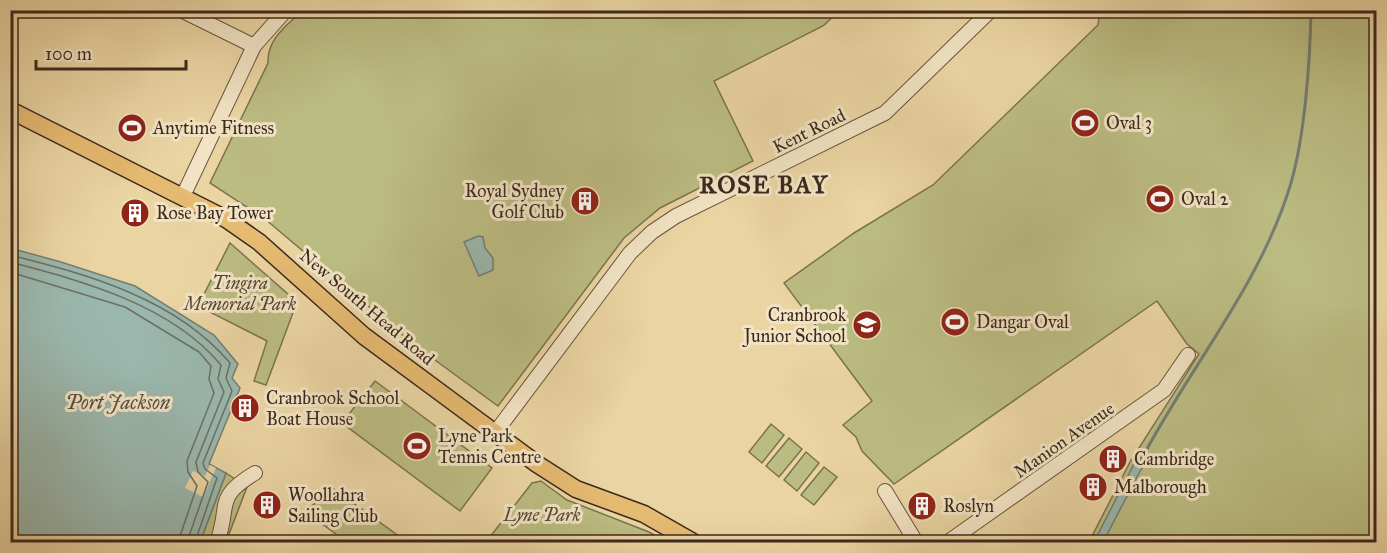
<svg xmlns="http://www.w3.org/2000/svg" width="1387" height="553" font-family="'IM FELL Great Primer',serif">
  <rect width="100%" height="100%" fill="#ead4a2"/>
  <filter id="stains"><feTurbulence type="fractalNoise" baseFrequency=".00333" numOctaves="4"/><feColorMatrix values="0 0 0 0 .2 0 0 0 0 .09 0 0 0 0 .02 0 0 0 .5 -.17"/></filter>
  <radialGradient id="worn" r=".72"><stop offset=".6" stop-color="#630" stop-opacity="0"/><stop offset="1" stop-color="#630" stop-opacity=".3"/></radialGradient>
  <g fill="#bbbc82" stroke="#7c7250" stroke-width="1.5">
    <path d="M302,11H839L823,26L714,81L753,161L660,208L624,238L498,406L413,344L265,219L210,183L268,63C267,39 286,26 302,11Z"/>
    <polygon points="1100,11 1376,11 1376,542 1089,542 1130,462 1199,354 1187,344 1157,301 894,484 862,451 856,437 843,425 872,401 784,283 854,233 933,185 1098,25"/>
    <polygon points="230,243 297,302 266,385 254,381 267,341 198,306"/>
    <polygon points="375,381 492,468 460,511 342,423"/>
    <polygon points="771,424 784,435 762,463 749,452"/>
    <polygon points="789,438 802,449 779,477 766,466"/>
    <polygon points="806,452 819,463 797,491 784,480"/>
    <polygon points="824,467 837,477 814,505 801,495"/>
    <polygon points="226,473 247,487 226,542 200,542"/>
    <polygon points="541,481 567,500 649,532 667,542 486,542 532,483"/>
    <polygon points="331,487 407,542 332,542 337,535 306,512"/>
  </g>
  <g fill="#9ab7ad" stroke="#747e74" stroke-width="1.5">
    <polygon points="478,236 483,237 485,248 493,258 493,270 479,276 464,242"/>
    <polygon points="10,248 61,262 135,286 214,335 238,364 232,378 240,388 209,464 226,473 200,542 11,542"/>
    <polygon points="1138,456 1145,462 1103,542 1094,542"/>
  </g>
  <polygon fill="#ead4a2" points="210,465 216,468 203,497 185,488 193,471 205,476"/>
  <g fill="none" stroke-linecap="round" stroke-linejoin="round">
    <g stroke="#6b7066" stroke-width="1.5">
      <path d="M10,255C90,275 176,299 230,363L226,378L232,391L203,463L205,469L217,478L195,542"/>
      <path d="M10,262C83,281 171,305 221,365L218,379L224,392L196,462L198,472L208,482L187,542"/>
      <polyline points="10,272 125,307 199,352 211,366 209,379 214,393 187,461 188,472 197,486 178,542"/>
    </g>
    <path stroke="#747e74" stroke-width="3" d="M1141,460C1189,368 1261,284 1291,183C1305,134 1310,62 1311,10"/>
    <g stroke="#68543f" stroke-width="16">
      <g id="minor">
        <polyline points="181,10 254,46"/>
        <polyline points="183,196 254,46 286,10"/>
        <polyline points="495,433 630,253 652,232 676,216 885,113 991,10"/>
        <polyline points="885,491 916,542"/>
        <path d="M217,542C231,506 213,498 255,473"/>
        <polyline points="948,542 1164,390 1188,355"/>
      </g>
    </g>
    <g stroke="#3c291e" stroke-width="19">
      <polyline id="major" points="10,110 226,219 259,242 364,336 537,464 576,489 644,514 693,542"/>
    </g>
    <use href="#minor" stroke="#f1e3c3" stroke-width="14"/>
    <use href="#major" stroke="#e5ba71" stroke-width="16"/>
  </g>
  <defs>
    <g id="stadium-disc" transform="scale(1.5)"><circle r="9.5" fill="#8f2418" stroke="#f1e3c3"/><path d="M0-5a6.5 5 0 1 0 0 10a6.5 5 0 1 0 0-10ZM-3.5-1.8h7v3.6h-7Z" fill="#fff"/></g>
    <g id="building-disc" transform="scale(1.5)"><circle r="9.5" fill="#8f2418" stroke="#f1e3c3"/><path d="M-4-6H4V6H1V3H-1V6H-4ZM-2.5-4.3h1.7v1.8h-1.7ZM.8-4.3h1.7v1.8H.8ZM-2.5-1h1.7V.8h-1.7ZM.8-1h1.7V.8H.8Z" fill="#fff"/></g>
    <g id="school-disc" transform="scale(1.5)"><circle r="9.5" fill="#8f2418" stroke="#f1e3c3"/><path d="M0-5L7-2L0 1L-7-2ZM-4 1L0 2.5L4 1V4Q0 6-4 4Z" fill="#fff"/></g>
  </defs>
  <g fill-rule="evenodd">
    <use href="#stadium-disc" x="1085" y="123"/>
    <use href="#stadium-disc" x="132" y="128"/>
    <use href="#stadium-disc" x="1160" y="199"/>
    <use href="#building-disc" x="585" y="201"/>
    <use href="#building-disc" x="135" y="213"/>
    <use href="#stadium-disc" x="955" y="322"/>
    <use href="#school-disc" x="867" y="325"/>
    <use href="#building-disc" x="245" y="408"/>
    <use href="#stadium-disc" x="417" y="446"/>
    <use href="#building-disc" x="1113" y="459"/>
    <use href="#building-disc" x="1093" y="487"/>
    <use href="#building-disc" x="267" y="505"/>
    <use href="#building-disc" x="922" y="506"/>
  </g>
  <g text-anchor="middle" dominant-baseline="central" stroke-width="6" stroke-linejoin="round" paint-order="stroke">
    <g font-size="18" fill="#3c291e" stroke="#f1e3c3" text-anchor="start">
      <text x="1106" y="123">Oval 3</text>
      <text x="153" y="128">Anytime Fitness</text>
      <text x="564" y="191" text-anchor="end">Royal Sydney<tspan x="564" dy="21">Golf Club</tspan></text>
      <text x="1181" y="199">Oval 2</text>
      <text x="156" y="213">Rose Bay Tower</text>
      <text x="846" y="315" text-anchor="end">Cranbrook<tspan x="846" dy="21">Junior School</tspan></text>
      <text x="976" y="322">Dangar Oval</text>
      <text x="266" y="398">Cranbrook School<tspan x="266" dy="21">Boat House</tspan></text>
      <text x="438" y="436">Lyne Park<tspan x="438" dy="21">Tennis Centre</tspan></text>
      <text x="1134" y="459">Cambridge</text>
      <text x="1114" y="487">Malborough</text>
      <text x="288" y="495">Woollahra<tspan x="288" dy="21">Sailing Club</tspan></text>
      <text x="943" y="506">Roslyn</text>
    </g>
    <g font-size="18" fill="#3c291e" stroke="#f1e3c3">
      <text transform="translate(809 131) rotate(-26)">Kent Road</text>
      <text transform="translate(367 307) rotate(40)">New South Head Road</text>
      <text transform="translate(1064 440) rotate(-35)">Manion Avenue</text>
    </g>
    <g font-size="18" font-style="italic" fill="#554632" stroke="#f1e3c3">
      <text x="240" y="283">Tingira<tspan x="240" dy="21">Memorial Park</tspan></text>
      <text x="542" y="515">Lyne Park</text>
    </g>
    <g font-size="20" font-style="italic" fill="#544c42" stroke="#f1e3c3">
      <text x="118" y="402">Port Jackson</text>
    </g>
    <g font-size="24" font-weight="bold" letter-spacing="1.5" fill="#3c291e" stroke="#f1e3c3">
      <text x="764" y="185">ROSE BAY</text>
    </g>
  </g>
  <rect width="1387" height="553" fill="none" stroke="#ead4a2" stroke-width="36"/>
  <rect x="12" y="12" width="1363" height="529" fill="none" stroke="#3c291e" stroke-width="3"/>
  <rect x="18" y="18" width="1351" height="517" fill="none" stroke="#3c291e" stroke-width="1.5"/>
  <path d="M36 60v9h150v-9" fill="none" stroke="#3c291e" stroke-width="3"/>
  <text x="45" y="60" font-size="18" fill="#3c291e" stroke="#f1e3c3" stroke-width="4.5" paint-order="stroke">100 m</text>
  <rect width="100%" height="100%" filter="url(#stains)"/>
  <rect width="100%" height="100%" fill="url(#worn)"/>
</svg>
